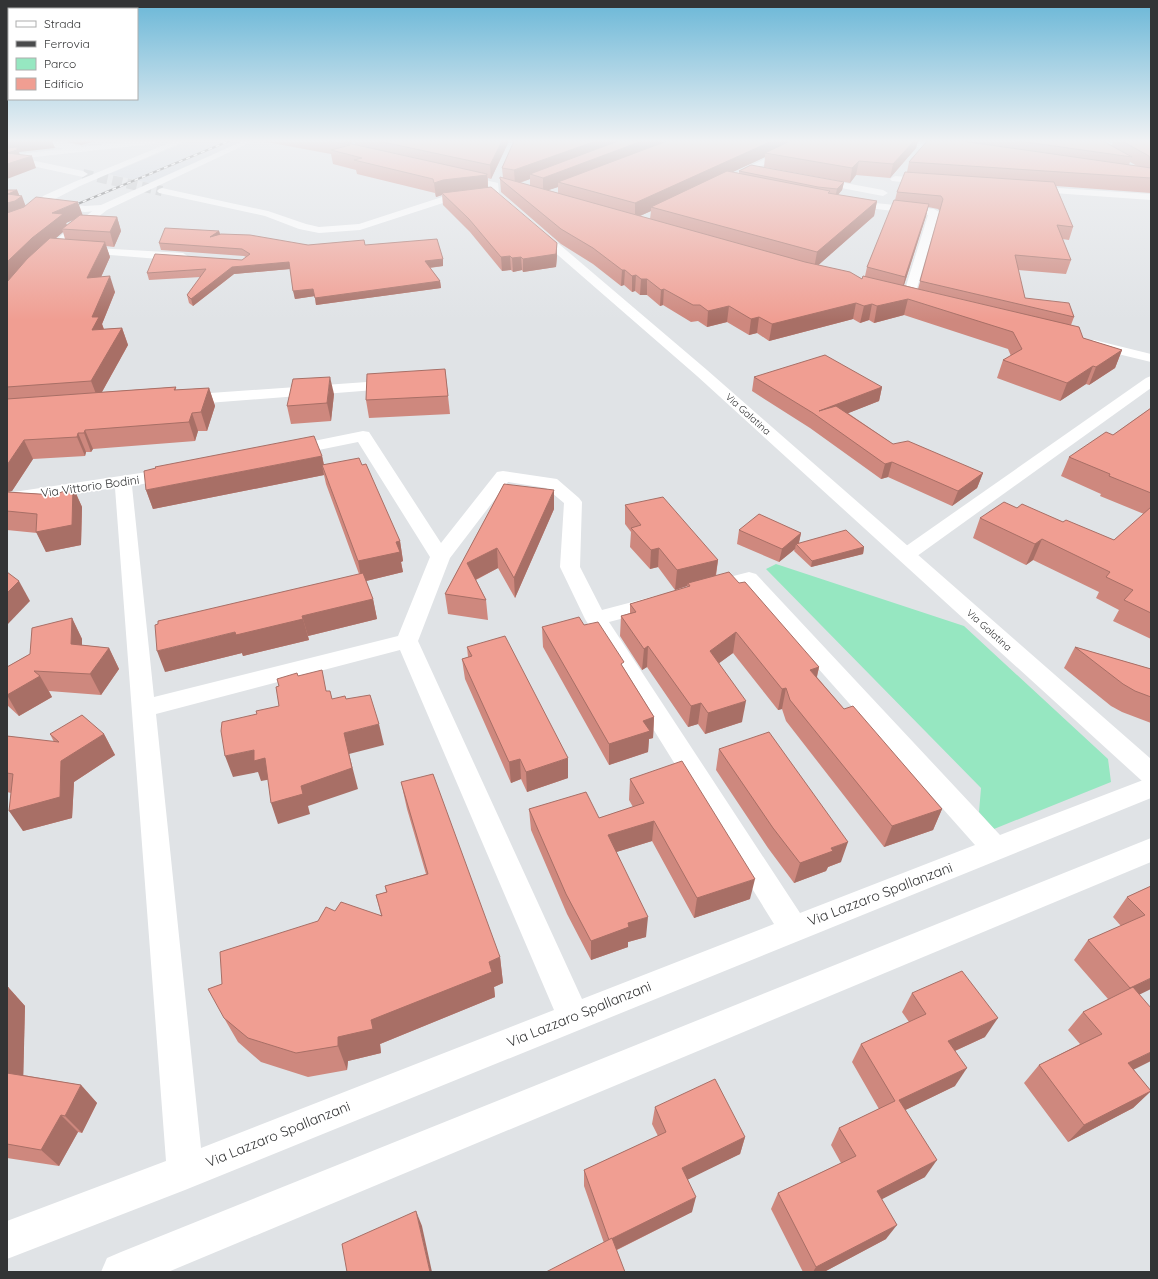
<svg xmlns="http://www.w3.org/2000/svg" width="1158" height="1279" font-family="Quicksand,sans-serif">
  <rect width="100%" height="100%" fill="#e0e3e6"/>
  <polygon fill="#cfd6df" points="189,141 242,141 149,183 109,174"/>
  <polygon fill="#96e7c1" points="776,564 964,626 1108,759 1111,782 994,829 979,812 981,788 766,569"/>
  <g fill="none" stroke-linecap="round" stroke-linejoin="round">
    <polyline stroke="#bdc0c3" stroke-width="10" stroke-dasharray="10 5" stroke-linecap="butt" points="83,174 162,191"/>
    <g fill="#fff" fill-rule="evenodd">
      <path d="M36,141C46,140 78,142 85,149L81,152L40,144Z"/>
      <polygon points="801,141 811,141 732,181 729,182 724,179"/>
      <polygon points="893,141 913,141 953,146 957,149 953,152 897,144"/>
      <polygon points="895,176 932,179 937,182 932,185 892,181 890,179"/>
      <polygon points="813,177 883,190 888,193 883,196 810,182 808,180"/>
      <polygon points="1028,186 1151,194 1151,200 1025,191 1023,189 1025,187"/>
      <polygon points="846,200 934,209 939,212 913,302 908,303 902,299 928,215 842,205 841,203"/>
      <path d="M103,205L108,208L107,210C72,237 38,264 11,299L7,300V288C33,255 67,231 99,206Z"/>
      <polygon points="78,247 183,253 189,257 183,261 74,252 72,250 74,248"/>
      <polygon points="1094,340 1151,354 1151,362 1089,347 1087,344 1089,341"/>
      <polygon points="1151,376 1151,388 913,559 906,561 899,559 896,555 899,551 1146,378"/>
      <polygon points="395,380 400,382 403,385 400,388 182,405 177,403 174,400 177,397 182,395"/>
      <path d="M363,431L369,432L441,543L497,472L503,471L557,479L579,498L582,502L580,567L602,610L659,595L666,597L669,602L666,607L609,622L800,913L975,845L745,586L709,595L702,594L699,589L702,584L749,572L756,574L1000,835L1151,777V798L185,1190L7,1259V1221L166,1161L115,488L7,503V493L174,468L180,469L183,473L180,477L132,486L154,697L398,636L430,557L358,442L289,456L283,455L281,451L283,447L289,446ZM508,482L546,488L564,503L560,567L585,619L774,924L582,999L418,641L450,558ZM400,650L554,1010L201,1148L156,714Z"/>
      <polygon points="1151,838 1151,862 168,1272 101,1272 107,1258 121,1252"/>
    </g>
    <g fill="#fff" fill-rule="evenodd">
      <polygon points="134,141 157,141 153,144 7,160 7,156 9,155"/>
      <polygon points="174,141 185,141 80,186 49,202 85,206 101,205 243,141 253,141 107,210 85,212 42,207 37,204 43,196 74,182"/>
      <polygon points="26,159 83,171 88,174 83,177 23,164 23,160"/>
      <polygon points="459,174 498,183 499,193 707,370 1151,759 1151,784 1142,781 697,376 490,196 490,187 456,179 456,175"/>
      <polygon points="162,188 268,211 306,224 319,227 359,224 445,196 471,193 476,196 471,199 446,202 360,230 319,233 299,229 265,216 159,193 157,191 159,189"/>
    </g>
    <g stroke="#4a4b4c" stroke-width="2">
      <polyline id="rail" points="68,208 229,141"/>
    </g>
    <use href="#rail" stroke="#fff" stroke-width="1.5" stroke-dasharray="4" stroke-linecap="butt"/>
  </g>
  <g fill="#ce887e" fill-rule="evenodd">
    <polygon points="63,141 95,141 81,145"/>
    <path d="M261,141H509L491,179L488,178V187L557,243V256L556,267L523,272L522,270L513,272L511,270L502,271L470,232L443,205L442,195L436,197L435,193L357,174L356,170L333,164L331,154ZM355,142V144L349,143H350Z"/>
    <path d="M514,141H918L916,148L890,178L856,175L850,183L764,167L765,157L732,172L739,173V171L844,182L842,190L838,195L877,201L874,216L818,265L862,279L865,276L867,267L895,200L897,192L907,172L909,162L927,141H926H1151V193L1056,186L1073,227L1069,240L1062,239L1071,260L1066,274L1018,270L1025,298L1074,317L1071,325L1083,338L1122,350L1115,368L1089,385L1086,384L1060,401L997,378L1003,360L1011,356L1008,349L904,315L874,323L869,320L860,323L853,319L769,341L757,333L749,335L727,322L707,327L698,321L691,322L663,305L660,306L647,295H640L635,291L632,292L624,285L621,286L593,264L561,244L501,192L500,179L503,178L502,168ZM1105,142H1113L1112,145ZM1130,162L1137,166L1129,165ZM530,179V186L520,183ZM558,187V193L548,190ZM928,207L938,209L940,211L918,289L904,285L926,216ZM651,211L650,219L640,216Z"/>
    <path d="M7,190H17L19,195L26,206L82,215L117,217L121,231L114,247L106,246L110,257L101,277L115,292L102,324L104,329L122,328L128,345L102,392L176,387V390L209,388L215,406L207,431H198L195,441L93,449L91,452H86L85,456L33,459L12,491L8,492L55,495L73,487L82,507L81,545L46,552L37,533L7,530ZM74,219L67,225L66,223ZM63,232L65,239H55Z"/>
    <polygon points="219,231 220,234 308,245 365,245 443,259 443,266 430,268 440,281 441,288 316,305 315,296 295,299 290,269 234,274 193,306 189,303 187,295 201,277 149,280 147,273 242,260 246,257 244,256 161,250 159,243"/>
    <polygon points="445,369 450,414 369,418 366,400"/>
    <polygon points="754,377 882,387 879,401 848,413 893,444 983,473 977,488 952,506 888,477 881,479 810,428 752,391"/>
    <polygon points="334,394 331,421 291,424 287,406"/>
    <polygon points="1151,408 1151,639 1113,621 1119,610 1096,598 1099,592 1033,560 1026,565 973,538 980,518 1017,508 1063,522 1114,540 1144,514 1100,496 1101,494 1061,476 1069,457 1113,435"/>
    <polygon points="322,456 324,465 362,465 400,541 403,561 401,562 403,572 366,581 373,599 377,619 308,636 309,640 243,656 242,653 165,672 359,574 326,484 324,475 153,509 146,490"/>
    <polygon points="504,484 554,509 515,598 498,568 476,580 486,600 488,620 448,614 445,594"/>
    <polygon points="625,505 718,560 716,576 739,583 819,667 817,677 844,709 942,809 933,830 884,847 786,721 782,709 778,710 733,653 719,663 742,722 705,734 698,724 688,727 647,667 642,670 620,636 621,616 630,613 630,604 687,587 687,586 675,590 658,567 650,569 630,547 631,532 625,524"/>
    <polygon points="739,530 801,533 799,543 864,547 863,554 811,567 794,551 795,549 779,562 737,544"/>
    <polygon points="72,618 82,639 82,645 109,648 119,669 101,695 49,691 52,697 19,716 7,705 7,667 30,654"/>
    <polygon points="584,625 623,667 654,717 653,738 649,739 648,752 609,765 543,647 542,627"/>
    <polygon points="467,647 568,778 527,792 521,779 511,783 465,679 462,659 468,657"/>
    <polygon points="1075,647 1151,669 1151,723 1122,712 1111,706 1064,668"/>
    <polygon points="50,734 104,734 115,755 74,782 72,818 23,831 11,793 7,792 7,736 54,742"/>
    <polygon points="719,749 841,862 828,867 826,871 794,883 768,848 716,770"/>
    <polygon points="630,779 750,899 694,918 652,841 616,852 646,937 628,942 628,947 591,960 567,914 531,830 529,809 599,818 633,807 629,800"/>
    <polygon points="401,782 500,957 503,983 494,987 495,997 380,1044 381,1053 348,1061 347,1070 308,1077 261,1062 238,1042 224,1018 222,984 318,921 335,911 381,915 376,895 386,892 385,886 426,874 407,809"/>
    <polygon points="1151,886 1139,995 1134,1070 1151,1091 1133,1108 1068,1142 1024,1083 1039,1065 1080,1044 1068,1030 1083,1012 1108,999 1074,960 1088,940 1121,926 1113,917 1127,897"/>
    <polygon points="7,987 8,987 25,1006 23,1075 81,1085 97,1103 82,1133 78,1132 59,1166 7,1158"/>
    <polygon points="912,993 985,1037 955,1051 955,1086 905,1110 925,1177 881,1199 886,1239 824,1272 803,1272 771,1209 778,1193 841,1163 831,1145 839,1128 879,1109 852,1062 861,1044 909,1022 902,1012"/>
    <polygon points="655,1107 745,1137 740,1154 687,1179 692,1212 617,1250 604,1243 584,1186 584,1170 658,1136 652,1124"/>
  </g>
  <g fill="#a86f66">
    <polygon points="7,141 52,141 55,148 19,152 21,159 32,156 36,168 7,179"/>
    <polygon points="80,141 95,141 81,145"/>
    <polygon points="339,141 355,141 355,142 345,144"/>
    <polygon points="502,141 509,141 491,179 490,165"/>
    <polygon points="596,141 627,141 530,174 530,179 515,184 514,170"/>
    <polygon points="642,141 662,141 661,147 558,182 558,187 543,192 543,178"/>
    <polygon points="772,141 798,141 765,153 765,157 656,208 651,207 651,211 635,218 635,203"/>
    <polygon points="914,141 918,141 916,148 890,178 893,164"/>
    <polygon points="859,161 856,175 850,183 852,168"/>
    <polygon points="487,174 488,188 442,193 442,195 436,197 434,183 443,180"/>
    <polygon points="844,182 842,190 835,198 837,189"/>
    <polygon points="17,190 20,197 22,196 27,210 7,220 8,194"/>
    <polygon points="877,201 874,216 814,269 817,252"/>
    <polygon points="78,202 83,216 66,223 68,228 62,229 63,232 38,253 7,286 7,262 52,213"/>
    <polygon points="929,204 926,216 902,291 905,277"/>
    <polygon points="117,217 121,231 114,247 110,232"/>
    <polygon points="219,231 221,238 210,237"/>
    <polygon points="105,242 110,257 93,295 87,278"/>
    <polygon points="557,243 557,256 556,267 523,272 523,259"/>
    <polygon points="510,256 511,270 502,271 501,257"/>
    <polygon points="521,257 522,270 513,272 512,258"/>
    <polygon points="443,259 443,266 426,268 425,261"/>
    <polygon points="289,262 290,269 234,274 193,306 191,299 232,267"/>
    <polygon points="622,270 625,270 624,285 621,286"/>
    <polygon points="636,275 635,291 632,292 632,276"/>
    <polygon points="110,276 115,292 102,324 105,333 92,330 92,317"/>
    <polygon points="641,279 647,279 647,295 640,295"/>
    <polygon points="440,281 441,288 316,305 315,298"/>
    <polygon points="313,289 315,296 295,299 293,291"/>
    <polygon points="664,289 663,305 660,306 661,290"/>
    <polygon points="908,299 904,315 874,323 877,306"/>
    <polygon points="856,303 853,319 769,341 772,324"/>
    <polygon points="872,304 869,320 860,323 864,306"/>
    <polygon points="729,306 727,322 707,327 708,311"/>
    <polygon points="759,317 757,333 749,335 751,319"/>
    <polygon points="122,328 128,345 98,399 91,381"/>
    <polygon points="1122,350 1115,368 1089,385 1096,367"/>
    <polygon points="1093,366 1086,384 1060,401 1067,383"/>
    <polygon points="330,377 334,394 331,421 327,403"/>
    <polygon points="882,387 879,401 826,422 819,411"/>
    <polygon points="209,388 215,406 207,431 201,412"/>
    <polygon points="192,413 198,431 195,441 189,422"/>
    <polygon points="85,430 93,449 91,452 84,433"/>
    <polygon points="78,433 86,452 85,456 77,437"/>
    <polygon points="24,440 33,459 12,491 7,492 7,465"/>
    <polygon points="322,456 326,475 322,465 324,475 153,509 146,490"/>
    <polygon points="892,462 888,477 881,479 885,464"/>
    <polygon points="983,473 977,488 952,506 958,491"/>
    <polygon points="73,487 82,507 81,545 46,552 36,532"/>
    <polygon points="554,490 554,509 515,598 514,578"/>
    <polygon points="801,533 798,546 796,544 795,549 779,562 782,549"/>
    <polygon points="1042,539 1033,560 1026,565 1035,544"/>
    <polygon points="400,541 403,561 401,562 403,572 362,582 358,561 396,542"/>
    <polygon points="864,547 863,554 811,567 812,561"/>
    <polygon points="497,548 498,568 469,583 467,563"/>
    <polygon points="659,548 658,567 650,569 651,550"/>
    <polygon points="718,560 715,579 688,583 687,586 675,590 677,570"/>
    <polygon points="19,581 30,601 7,625 7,593"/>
    <polygon points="373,599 377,619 308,636 302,616"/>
    <polygon points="72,618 82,639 82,665 71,644"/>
    <polygon points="303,619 309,640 243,656 242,653 165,672 157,651 235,632"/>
    <polygon points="736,632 733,653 707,672 710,651"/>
    <polygon points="648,646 647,667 642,670 644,649"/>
    <polygon points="109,648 119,669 101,695 90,674"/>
    <polygon points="819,667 814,688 810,670"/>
    <polygon points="40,676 52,697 19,716 7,695"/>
    <polygon points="786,688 782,709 778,710 782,689"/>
    <polygon points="746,701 742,722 705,734 708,713"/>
    <polygon points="701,703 698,724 688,727 691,706"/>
    <polygon points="654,717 653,738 649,739 648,752 609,765 609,744 643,721"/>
    <polygon points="379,724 384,745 349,754 358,789 308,806 310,814 278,824 271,803 301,786 344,733"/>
    <polygon points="104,734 115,755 74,782 72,818 23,831 9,811 61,761"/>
    <polygon points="254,750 265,758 272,779 261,781 258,772 233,777 225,756"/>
    <polygon points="568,758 568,778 527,792 526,772"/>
    <polygon points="520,759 521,779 511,783 509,762"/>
    <polygon points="942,809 933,830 884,847 892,826"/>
    <polygon points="654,821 652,841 607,855 608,835"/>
    <polygon points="848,842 841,862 828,867 826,871 794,883 800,863 831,848"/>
    <polygon points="755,879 750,899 694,918 697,898"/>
    <polygon points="648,917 646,937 628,942 628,947 591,960 591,941 628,923"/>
    <polygon points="500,957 503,983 494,987 495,997 380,1044 381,1053 348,1061 347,1070 338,1046 338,1037 371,1020 489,962"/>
    <polygon points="1151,978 1151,989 1114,1007 1130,988"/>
    <polygon points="8,987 25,1006 23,1090 7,1074 7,1023"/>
    <polygon points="998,1018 985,1037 937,1059 948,1041"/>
    <polygon points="1151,1052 1151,1061 1111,1081 1128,1063"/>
    <polygon points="967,1068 955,1086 889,1118 899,1100"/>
    <polygon points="81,1085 97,1103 82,1133 65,1116"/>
    <polygon points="1151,1091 1133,1108 1068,1142 1084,1125"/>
    <polygon points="61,1115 78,1132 59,1166 41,1150"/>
    <polygon points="745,1137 740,1154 679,1184 682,1168"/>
    <polygon points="937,1160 925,1177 867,1207 877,1191"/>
    <polygon points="696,1197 692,1212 608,1254 609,1240"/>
    <polygon points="416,1211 422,1226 432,1272 430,1272"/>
    <polygon points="897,1225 886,1239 824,1272 813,1272 816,1267"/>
  </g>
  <g fill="#f09e92" stroke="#a86f66">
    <polygon points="329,141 339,141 487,174 487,175 443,180 434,183 433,179 354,160 362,158 331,150 350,145"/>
    <polygon points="378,141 502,141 490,165"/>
    <polygon points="514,141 596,141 514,170 502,168"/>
    <polygon points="618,141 642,141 543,178 530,174"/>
    <polygon points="667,141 772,141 635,203 558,182"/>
    <polygon points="790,141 914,141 893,164 859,161 852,168 765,153"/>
    <polygon points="927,141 962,141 1151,168 1151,178 909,162"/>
    <polygon points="1019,141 1103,141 1132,157"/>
    <polygon points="1122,141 1151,141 1151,160 1150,160 1149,156"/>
    <polygon points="17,147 17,150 7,153 32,156 7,164 7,148"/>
    <polygon points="751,165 844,182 837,189 818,187 739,171"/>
    <polygon points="727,171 830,191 828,193 877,201 817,252 651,207"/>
    <polygon points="905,172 1054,182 1073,227 1057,225 1071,260 1015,255 1025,298 1069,303 1074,317 920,281 943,199 941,196 897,192"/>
    <polygon points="500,177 805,262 850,272 862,279 863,276 1079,327 1083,338 1122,350 1096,367 1093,366 1067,383 1003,360 1022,349 1013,332 908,299 877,306 872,304 864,306 856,303 772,324 759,317 751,319 729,306 708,311 700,305 693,305 664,289 661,290 647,279 641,279 636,275 632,276 625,270 622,270 593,248 561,229 500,179"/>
    <polygon points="491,187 557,243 556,254 523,259 521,257 512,258 510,256 501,257 469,219 442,193"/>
    <polygon points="7,190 17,190 8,194 22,196 15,201 7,203"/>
    <polygon points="36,197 78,202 52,213 63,214 32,238 7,262 7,213 24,207"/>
    <polygon points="894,200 929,204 905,277 867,267"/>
    <polygon points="80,215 117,217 110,232 62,229"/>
    <polygon points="165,228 219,231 210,237 221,234 250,235 308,245 364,240 365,245 437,239 443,259 425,261 440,281 315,298 313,289 293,291 289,262 232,267 191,299 187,295 206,269 147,273 155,254 242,260 250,254 242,249 159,243"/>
    <polygon points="50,238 105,242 87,278 110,276 92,317 99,317 92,330 122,328 91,381 7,387 7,282 27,259"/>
    <polygon points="825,355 882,387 819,411 836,406 893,444 908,441 983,473 958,491 892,462 885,464 813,413 754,377"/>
    <polygon points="445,369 448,396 366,400 367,374"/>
    <polygon points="330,377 327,403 287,406 293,379"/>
    <polygon points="176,387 174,390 209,388 201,412 192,413 189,422 85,430 84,433 78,433 77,437 24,440 7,465 7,399"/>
    <polygon points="1151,408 1151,493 1109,476 1110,474 1069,457 1106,432 1113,435"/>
    <polygon points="314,436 322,456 146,490 144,471 156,468 155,467"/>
    <polygon points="359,458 362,465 366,464 400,541 396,542 400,552 358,561 322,465"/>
    <polygon points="504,484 554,490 514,578 497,548 467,563 486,600 445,594"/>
    <polygon points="73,487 72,525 36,532 37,514 7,511 7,492 55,495"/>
    <polygon points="663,497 718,560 677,570 659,548 651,550 631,528 641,525 625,505"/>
    <polygon points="1004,502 1017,508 1022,504 1063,522 1066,520 1114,540 1151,507 1151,613 1124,600 1133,590 1106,577 1110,572 1042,539 1035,544 980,518"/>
    <polygon points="759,514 801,533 782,549 739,530"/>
    <polygon points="846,530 864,547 812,561 796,544"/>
    <polygon points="7,572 19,581 7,593"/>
    <polygon points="729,572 739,583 745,582 819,667 810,670 844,709 853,706 942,809 892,826 790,700 786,688 782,689 736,632 710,651 746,701 708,713 701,703 691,706 648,646 644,649 621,616 636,612 630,604 690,586 688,583"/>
    <polygon points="363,573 373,599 302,616 303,619 236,635 235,632 157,651 155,625 158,624 158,621"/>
    <polygon points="579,617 584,625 598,622 624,662 621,664 654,717 643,721 650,731 609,744 542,627"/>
    <polygon points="72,618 71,644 109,648 90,674 34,671 40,676 7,695 7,667 30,654 32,628"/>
    <polygon points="505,636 568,758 526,772 520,759 509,762 462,659 472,656 467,647"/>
    <polygon points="1075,647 1151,669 1151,697 1135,691 1123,684"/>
    <polygon points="322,670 326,691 330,691 332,699 345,696 346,699 370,695 379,724 344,733 352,768 301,786 303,794 271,803 265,758 254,761 254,750 225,756 221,731 222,722 257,714 256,711 279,706 276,687 279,686 277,679 297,673 298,676"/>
    <polygon points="82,715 104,734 61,761 60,797 9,811 13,774 7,773 7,736 59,742 50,734"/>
    <polygon points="769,732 848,842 831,848 833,851 800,863 773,828 719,749"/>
    <polygon points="682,761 755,879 697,898 654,821 608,835 648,917 628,923 629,927 591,941 566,894 529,809 586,792 599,818 644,803 630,779"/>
    <polygon points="433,774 500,957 489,962 492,972 371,1020 373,1029 338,1037 338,1046 296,1053 248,1038 224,1018 208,989 222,984 220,952 318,921 326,907 335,911 341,902 382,916 376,895 387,892 385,886 428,874 401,782"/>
    <polygon points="1151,886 1151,978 1130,988 1088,940 1145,915 1127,897"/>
    <polygon points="962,971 998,1018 948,1041 967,1068 899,1100 937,1160 877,1191 897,1225 816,1267 778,1193 856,1156 839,1128 895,1101 861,1044 926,1014 912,993"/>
    <polygon points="7,987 8,987 7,1023"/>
    <polygon points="1133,987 1151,1008 1151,1052 1128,1063 1151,1091 1084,1125 1039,1065 1102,1034 1083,1012"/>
    <polygon points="7,1073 81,1085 65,1116 61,1115 41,1150 7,1144"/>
    <polygon points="715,1079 745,1137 682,1168 696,1197 609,1240 584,1170 666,1132 655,1107"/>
    <polygon points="416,1211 430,1272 347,1272 342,1244"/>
    <polygon points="612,1238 625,1272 546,1272"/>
  </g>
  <linearGradient id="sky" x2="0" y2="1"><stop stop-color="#6ab7d7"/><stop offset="0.44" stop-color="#f1f2f4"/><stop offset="1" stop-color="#f1f2f4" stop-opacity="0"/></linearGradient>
  <rect width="1158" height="320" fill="url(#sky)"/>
  <g text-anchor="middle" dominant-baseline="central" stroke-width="3.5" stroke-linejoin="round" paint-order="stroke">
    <g font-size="10" fill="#333435" stroke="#fff">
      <text transform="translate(748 414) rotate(42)">Via Galatina</text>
      <text transform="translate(989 630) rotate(42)">Via Galatina</text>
    </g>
    <g font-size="12" fill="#333435" stroke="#fff">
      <text transform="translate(90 486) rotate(-8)">Via Vittorio Bodini</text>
    </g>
    <g font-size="14" fill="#333435" stroke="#fff">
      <text transform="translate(880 894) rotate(-21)">Via Lazzaro Spallanzani</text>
      <text transform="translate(579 1014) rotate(-22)">Via Lazzaro Spallanzani</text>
      <text transform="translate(278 1134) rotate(-22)">Via Lazzaro Spallanzani</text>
    </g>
  </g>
  <rect width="1158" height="1279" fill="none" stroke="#333435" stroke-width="16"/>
  <rect x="8" y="8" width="130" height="92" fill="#ffffff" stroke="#adaeae"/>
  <rect x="16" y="21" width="20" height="6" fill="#ffffff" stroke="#adaeae"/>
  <text x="44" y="28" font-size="12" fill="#333435">Strada</text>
  <rect x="16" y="41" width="20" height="6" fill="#4a4b4c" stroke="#adaeae"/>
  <text x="44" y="48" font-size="12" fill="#333435">Ferrovia</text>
  <rect x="16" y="58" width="20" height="12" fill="#96e7c1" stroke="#adaeae"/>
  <text x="44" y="68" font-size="12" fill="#333435">Parco</text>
  <rect x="16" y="78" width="20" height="12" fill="#f09e92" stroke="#adaeae"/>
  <text x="44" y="88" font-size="12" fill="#333435">Edificio</text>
</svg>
